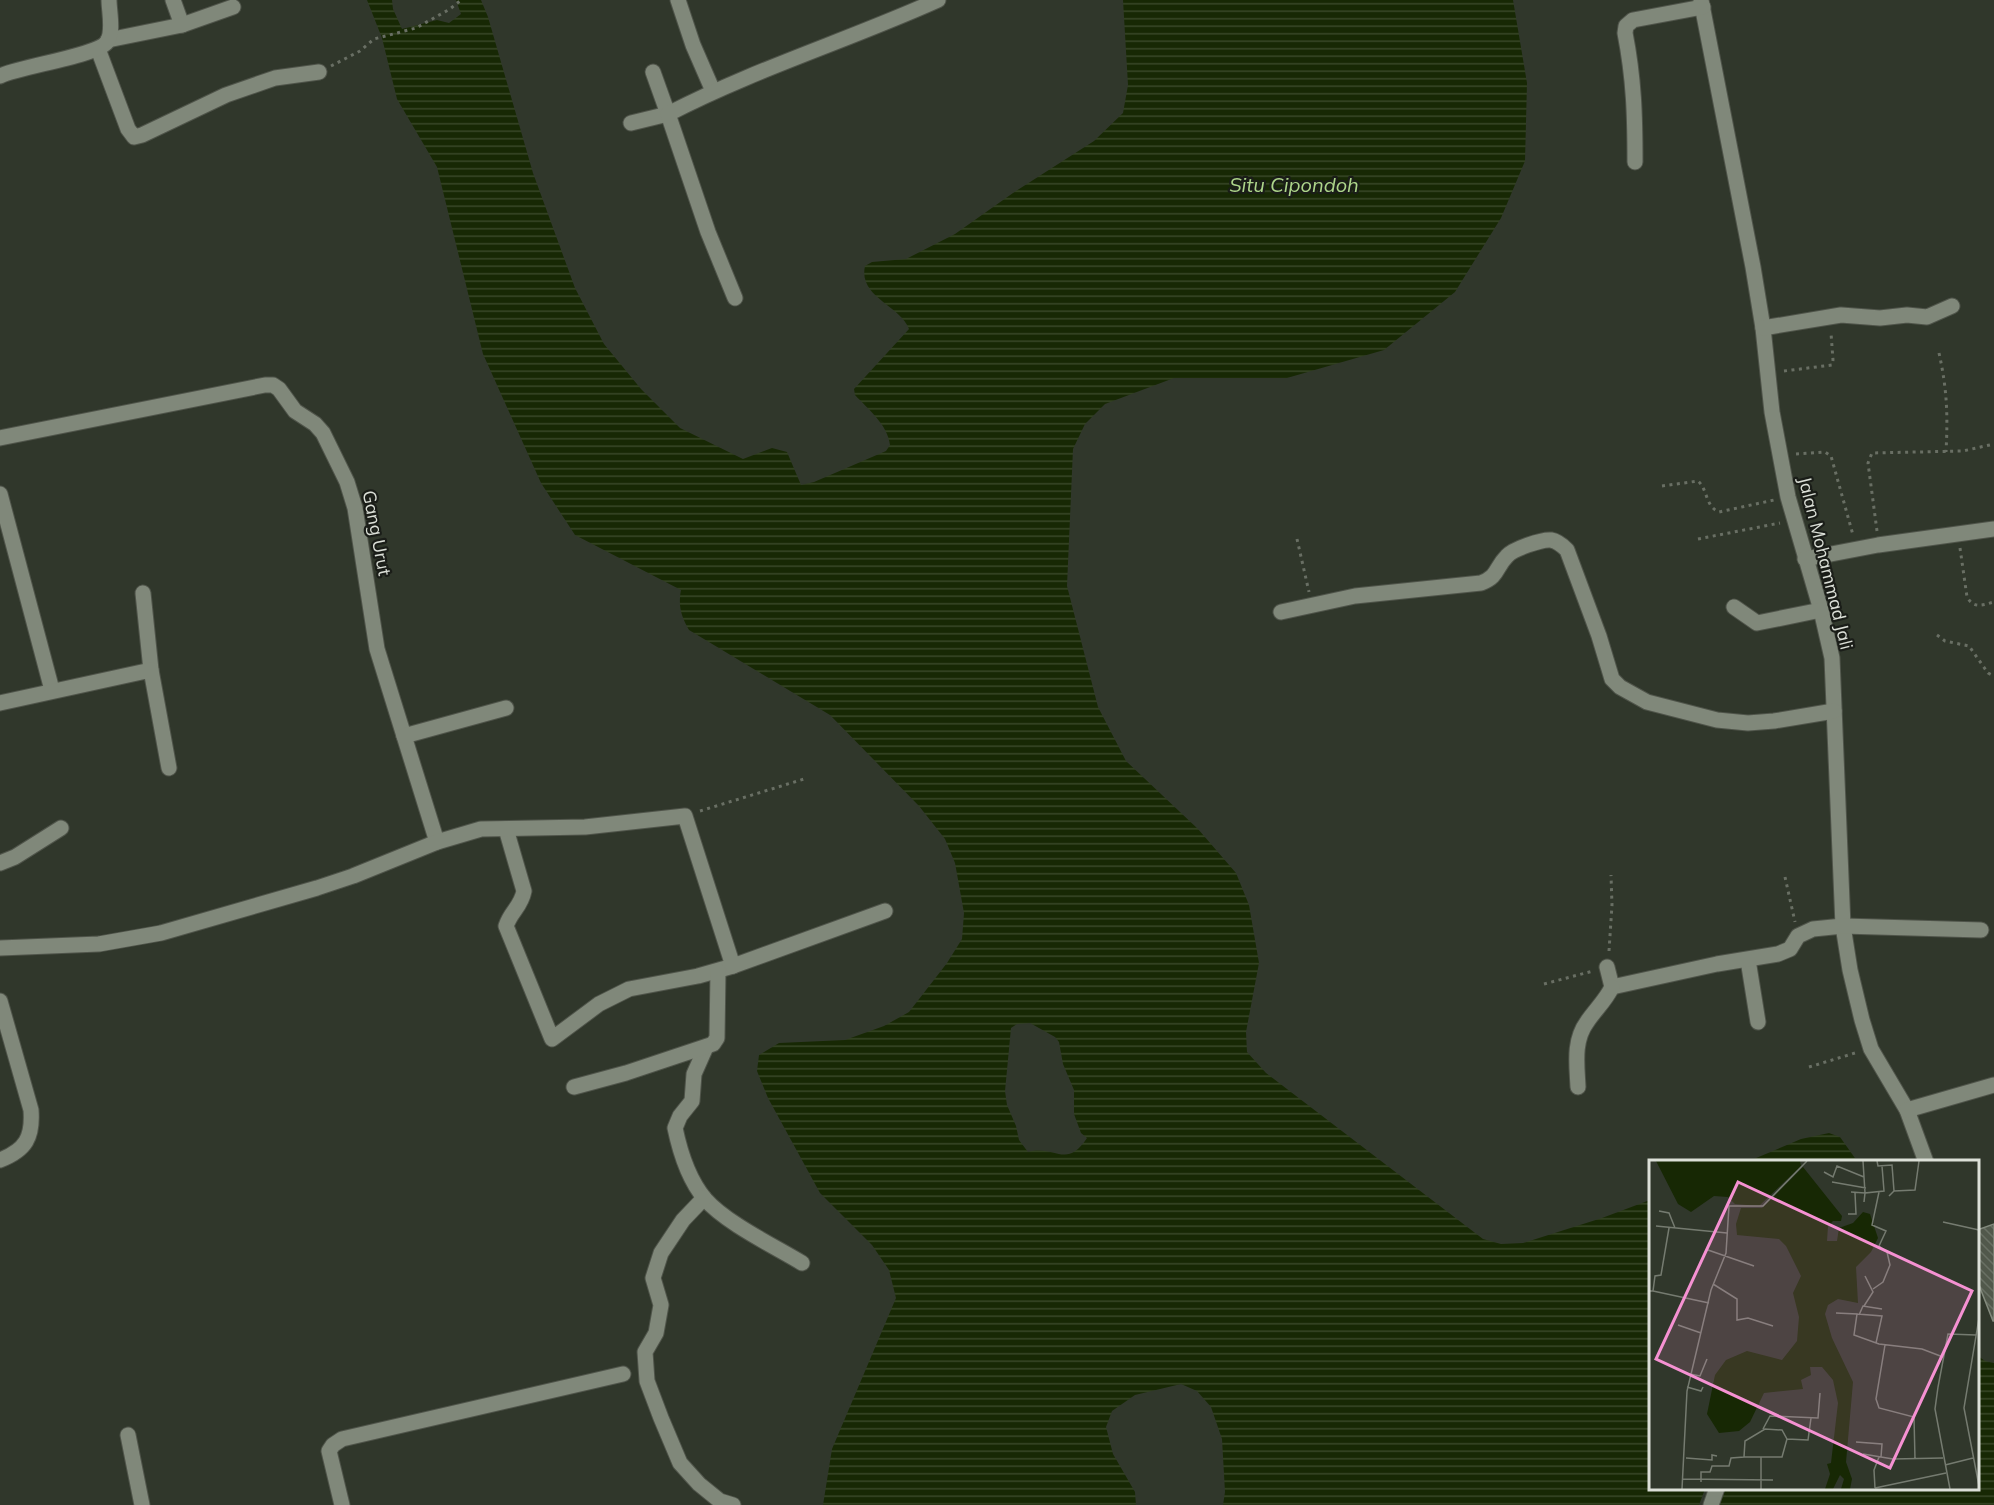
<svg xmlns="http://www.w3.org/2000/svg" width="1994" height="1505" font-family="Mulish,sans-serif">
  <defs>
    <pattern id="water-rules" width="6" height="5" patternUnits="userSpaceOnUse" patternTransform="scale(1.5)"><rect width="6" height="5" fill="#172804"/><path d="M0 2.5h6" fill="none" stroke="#384728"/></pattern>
    <pattern id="building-back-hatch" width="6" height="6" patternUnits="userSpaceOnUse" patternTransform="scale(1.5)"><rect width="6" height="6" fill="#51584b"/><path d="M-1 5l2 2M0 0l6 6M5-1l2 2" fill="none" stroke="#697064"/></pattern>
  </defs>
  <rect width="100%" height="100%" fill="#30372b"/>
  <g fill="url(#water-rules)" fill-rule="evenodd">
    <path d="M367,0H392L393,9L402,29L437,20L449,23L461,14L456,0H481L488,17L533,173L575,288L604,344L641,389L680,428L743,459L772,448L787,452L801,485L814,482L886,451L890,445C888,425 868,409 855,395L854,389L909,329C900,305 858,297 865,266L872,262L906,259L955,234L1013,193L1094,141L1123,113L1128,85L1123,0H1513L1527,83L1525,161L1501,218L1455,292L1384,350L1287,378H1174L1105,404L1085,424L1073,449L1067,586L1098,707L1126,761L1198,829L1236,873L1249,905L1259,963L1246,1032L1247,1052L1266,1073L1483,1239L1501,1244L1523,1243L1602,1218L1650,1200V1488L1705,1489L1699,1505H1223L1225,1492L1222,1439L1211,1407L1197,1391L1181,1384L1135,1395L1112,1411L1106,1427L1113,1454L1135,1492L1136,1505H823L832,1449L896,1298L889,1270L872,1245L820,1193L768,1098L757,1071L759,1055L779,1043L845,1040L884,1026L909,1012L947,963L962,939L964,913L955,863L945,839L919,806L830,715L689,630C681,616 678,606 681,590L575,535L541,483L483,354L437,167L397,99L382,38ZM1030,1023L1055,1037L1059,1042L1063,1064L1074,1090V1114L1081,1133L1087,1138C1066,1170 1055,1144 1028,1152L1019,1140L1016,1126L1007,1105L1005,1091L1011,1028L1017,1024Z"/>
    <polygon points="1829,1133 1840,1137 1857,1161 1749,1161 1801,1139"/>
    <polygon points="1978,1356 1985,1361 1994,1363 1994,1505 1719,1505 1724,1489 1978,1488"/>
  </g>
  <polygon fill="url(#building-back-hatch)" stroke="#838a7d" stroke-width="1.5" points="1994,1224 1994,1321 1993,1321 1977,1280 1977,1230"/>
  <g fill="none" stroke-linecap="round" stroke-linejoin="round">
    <g stroke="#4f544a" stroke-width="17">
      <g id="minor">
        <polyline points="173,0 182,25"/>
        <polyline points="678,0 693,45 713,91"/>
        <polyline points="1701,0 1753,267 1763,328 1772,412 1788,497 1821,610 1832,658 1843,926 1850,970 1862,1020 1871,1049 1907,1110 1926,1162"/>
        <polyline points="108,40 182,25 233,7"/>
        <polyline points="98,49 128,129 134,137 142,135 226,95 275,78 319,72"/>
        <path d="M0,76C21,66 97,56 107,42C114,32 109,11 109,0"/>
        <polyline points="631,123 668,114 653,72"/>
        <path d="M1635,162C1635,116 1634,79 1625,33L1626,26L1633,20L1703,7"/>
        <path d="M735,298L708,232L668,114C755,69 849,40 938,0"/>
        <polyline points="1763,328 1841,315 1880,318 1907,315 1927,317 1952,306"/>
        <polyline points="0,438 265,385 273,385 279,389 295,411 315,424 323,433 347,482 355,508 377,649 437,842"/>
        <polyline points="0,494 52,690"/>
        <polyline points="1805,559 1878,545 1994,529"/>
        <polyline points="143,593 151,670"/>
        <polyline points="1734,607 1757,623 1821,610"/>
        <path d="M1281,612L1355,596L1481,583C1499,576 1495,568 1507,556C1513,549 1542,539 1551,540C1557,541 1563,546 1567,550L1599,636L1612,679L1620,687L1647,702L1717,720L1748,723L1774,721L1834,711"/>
        <polyline points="0,703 151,670 169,768"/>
        <polyline points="404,736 506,708"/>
        <path d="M506,829L524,891C521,907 511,911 506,926L552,1039L599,1004L629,989L698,976L733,966"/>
        <polyline points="0,863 15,857 61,828"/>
        <polyline points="0,948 99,944 161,933 317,888 353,876 437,842 481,829 585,827 685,816 733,966 885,911"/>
        <polyline points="1748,960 1758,1022"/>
        <polyline points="1607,967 1612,987 1717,964 1778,954 1790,949 1798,936 1813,929 1843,926 1981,930"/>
        <path d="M0,1001L31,1110C33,1137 26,1150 0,1160"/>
        <path d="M706,1047L694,1074L692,1101L680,1116L675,1128C680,1152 689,1180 705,1199C726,1223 774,1246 802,1263"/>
        <polyline points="574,1087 626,1073 713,1044 717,1038 718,971"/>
        <path d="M1578,1087C1577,1065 1573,1041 1587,1022C1595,1010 1606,1000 1612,987"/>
        <polyline points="1907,1110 1994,1085"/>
        <polyline points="704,1198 683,1220 661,1253 653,1278 661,1305 656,1333 645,1352 647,1381 661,1418 680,1463 699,1484 720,1501 733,1505"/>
        <polyline points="128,1435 142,1505"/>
        <polyline points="342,1505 329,1451 333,1445 342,1439 623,1374"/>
        <polyline points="1711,1505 1717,1488"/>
      </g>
    </g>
    <g stroke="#696f64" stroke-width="3" stroke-dasharray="3 4.5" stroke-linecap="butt">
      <polyline points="331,66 360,51 374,39 416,28 450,9 461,0"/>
      <path d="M1939,353C1947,389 1948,415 1946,452"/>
      <polyline points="1784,371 1832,365 1833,360 1831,333"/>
      <polyline points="1796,454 1825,452 1831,456 1853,535"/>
      <path d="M1662,486L1698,481C1708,490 1705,506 1719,512L1774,500"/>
      <polyline points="1877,531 1868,463 1872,453 1963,451 1994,444"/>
      <polyline points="1297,539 1309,592"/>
      <polyline points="1698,539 1780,523"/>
      <path d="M1960,548L1967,597C1974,609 1982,605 1994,602"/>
      <polyline points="1937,635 1945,641 1969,646 1988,673 1994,676"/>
      <polyline points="700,811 804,779"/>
      <polyline points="1785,877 1795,922"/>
      <polyline points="1609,951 1612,905 1611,875"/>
      <polyline points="1544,984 1593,971"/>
      <polyline points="1809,1067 1855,1053"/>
    </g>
    <use href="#minor" stroke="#80887a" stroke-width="15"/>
  </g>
  <g text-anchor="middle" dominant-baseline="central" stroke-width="4.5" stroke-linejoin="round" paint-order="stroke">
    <g font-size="18" fill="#dce0d8" stroke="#1a1d18">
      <text transform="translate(377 533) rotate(79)">Gang Urut</text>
      <text transform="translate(1826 563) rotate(76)">Jalan Mohammad Jali</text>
    </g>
    <g font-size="20" font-style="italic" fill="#add58a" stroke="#1a1d18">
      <text x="1294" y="184">Situ Cipondoh</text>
    </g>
  </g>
  <g transform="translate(1649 1160)">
    <rect width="330" height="330" fill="#30372b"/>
    <path d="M7,1H151L152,6L110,46L86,44L79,37L65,36L42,52L29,44ZM154,7L193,56L192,61H184L179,66L178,81H188L190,68L204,63L214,52L221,54L229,78L222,92L207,107L209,143L189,139L179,145L176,154L183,178L204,222L197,302L203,319L201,329H192L195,319L191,315L184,329H176L181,314L178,304L182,303L189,243L184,220L173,207H161L162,215L152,220L154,229L115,233L101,262L90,271L70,273L58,254L66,215L77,200L98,191L133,200L148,181L150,157L144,133L152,116L137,86L130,79L88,75L87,64L92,48H113Z" fill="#172804"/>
    <path fill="none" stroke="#757b70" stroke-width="1.5" d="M228,1L229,6L243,5L245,31L240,36M175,12L184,17L188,6L215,17M183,22L217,28M245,31L266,30L270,1M202,32L216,33L214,1M215,42L216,33L235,31L233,6M10,51L20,53L26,68M199,54H207L206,33M294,62L330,70M7,66L78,73M59,90L105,106M64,124L88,139V160L99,158L124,166M224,129L234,122L241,105L238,92L230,86L237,71L223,65L230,32M0,131H4L6,116L12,115L20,68M4,131L60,143M215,146L224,132L216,116M187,153L208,154L205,175L230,184L273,189L294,197M208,154L233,156L227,183M210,155L214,146L233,149M330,158L315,248L330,326M29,165L52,173M236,185L227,239L230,248L265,257L266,299M41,214L51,216L58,199M38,227L52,231L54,227M114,269L121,256L169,258L171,233M207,282L233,284L232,297M214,294L244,299L294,298M95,297H133L138,279M37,298L63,300V295L68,296M296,305L324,298M34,319L124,320M52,322V312H61L63,306H80L82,298L95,297L96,281L116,269L133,270L138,279L159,280L162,258M226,328L297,313M226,328L225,310L230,297M33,329L38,231L62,130L77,93L80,46H114L158,1M112,329V297M301,329L286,249L289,227L299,174L327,175"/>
    <path fill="#f591d2" fill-opacity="0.15" stroke="#f591d2" stroke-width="3" d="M89,22L323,131L241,308L7,199Z"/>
    <rect width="330" height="330" fill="none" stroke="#dce0d8" stroke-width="3"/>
  </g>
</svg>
